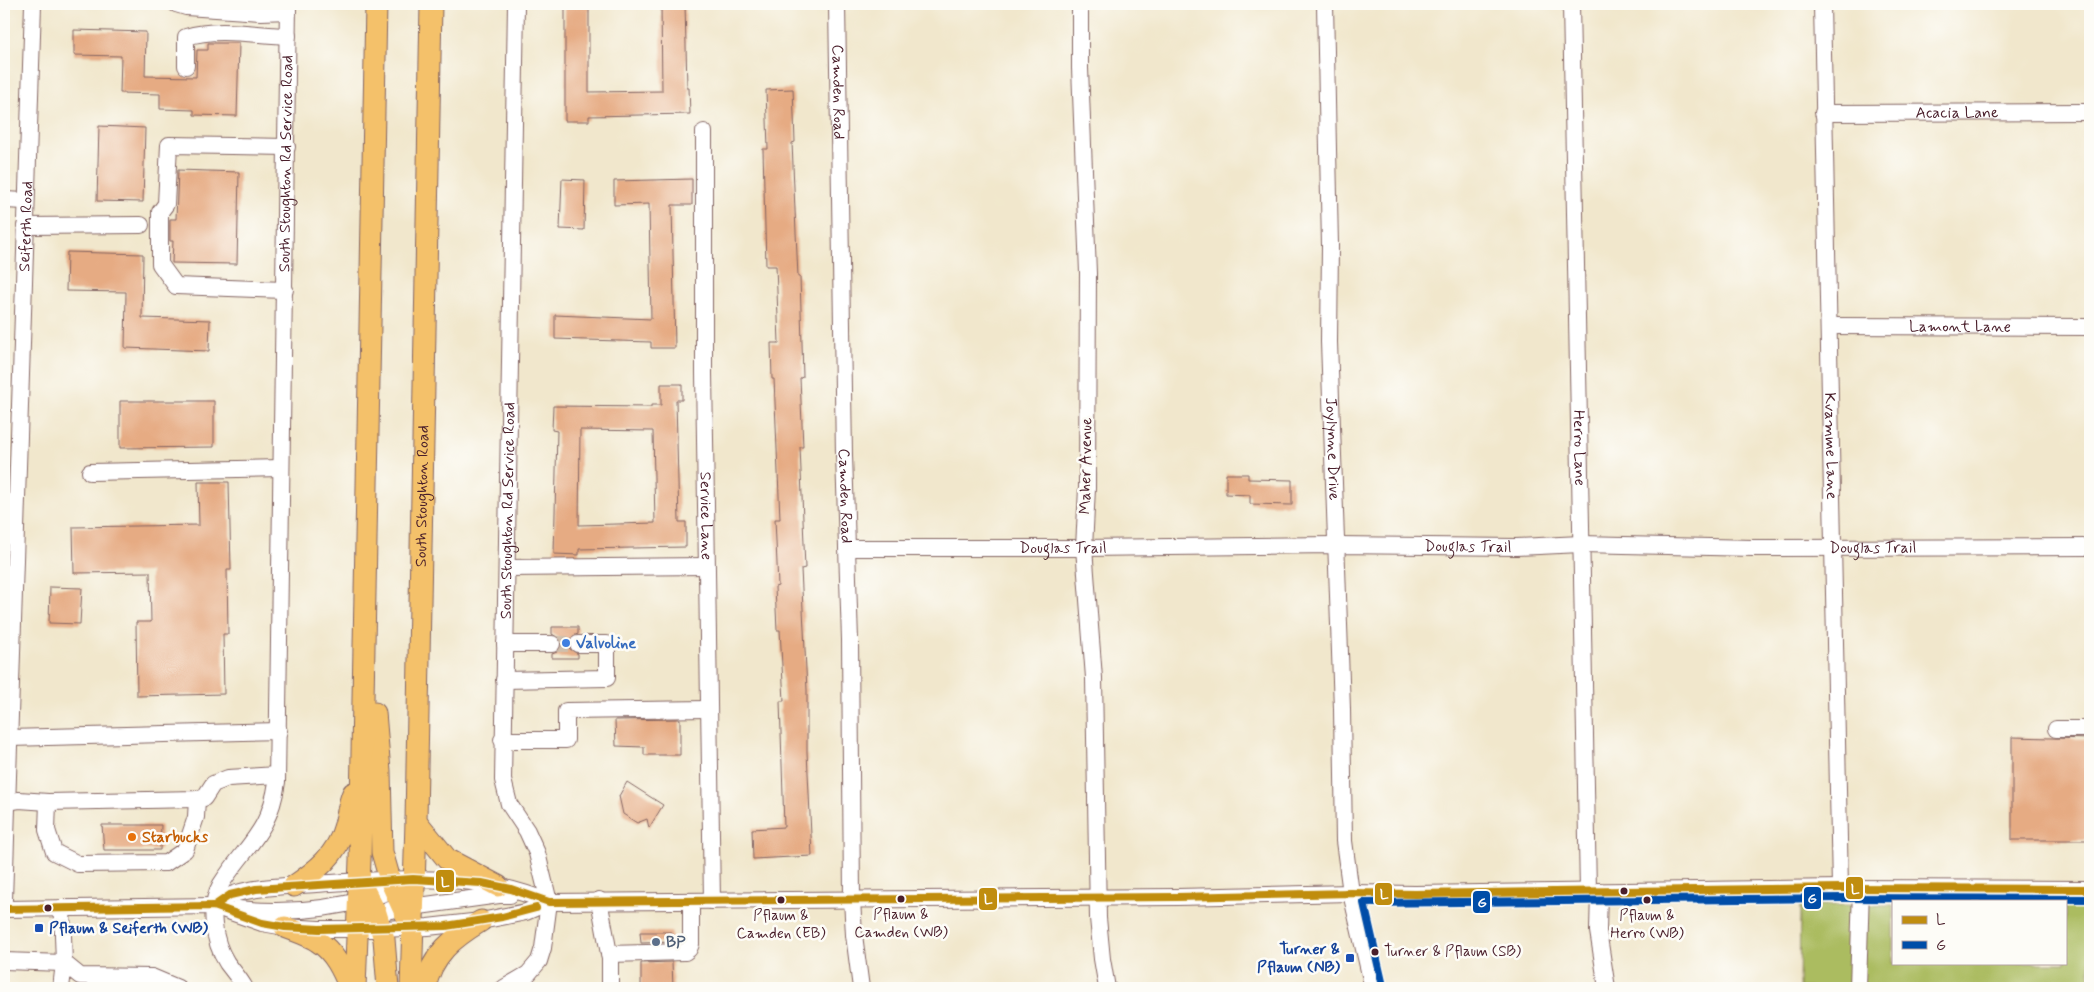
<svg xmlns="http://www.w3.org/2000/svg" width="2094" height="992" font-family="Mynerve,sans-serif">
  <rect width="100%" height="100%" fill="#fdfcf7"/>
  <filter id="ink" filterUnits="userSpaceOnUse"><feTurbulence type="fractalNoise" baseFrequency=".02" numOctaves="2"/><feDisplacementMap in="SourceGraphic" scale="10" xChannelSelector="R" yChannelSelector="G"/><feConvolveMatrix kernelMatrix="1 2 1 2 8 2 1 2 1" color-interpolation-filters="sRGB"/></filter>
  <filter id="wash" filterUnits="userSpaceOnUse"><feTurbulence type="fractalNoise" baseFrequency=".0096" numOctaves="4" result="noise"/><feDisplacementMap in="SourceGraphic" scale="20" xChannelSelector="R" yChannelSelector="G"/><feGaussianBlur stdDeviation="1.12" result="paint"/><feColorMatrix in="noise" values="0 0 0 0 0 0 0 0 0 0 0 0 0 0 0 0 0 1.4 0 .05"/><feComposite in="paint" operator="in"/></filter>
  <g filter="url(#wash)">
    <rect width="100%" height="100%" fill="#f1e7cc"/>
    <polygon fill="#abbc60" stroke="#7a6e46" points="2065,904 2090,904 2090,988 1799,988 1800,905 1893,905 1893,963 2065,963"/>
    <g id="blocks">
      <g fill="#e6ab83" fill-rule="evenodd">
        <polygon points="661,4 685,4 687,88 689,88 690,114 589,116 589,121 565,121 565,5 589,5 589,92 662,91"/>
        <polygon points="74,30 146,32 145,76 196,77 197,50 208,50 208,43 239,43 237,116 194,115 194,110 160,109 160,94 120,93 121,56 74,55"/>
        <polygon points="793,89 795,142 792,143 798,277 800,277 803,377 800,378 803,447 800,447 805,568 801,569 807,690 807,752 812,856 753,859 752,829 784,827 780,701 784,701 780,630 777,630 775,587 778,586 775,519 780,519 774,379 772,379 771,343 779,343 776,266 766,266 763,149 768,149 766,90"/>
        <polygon points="99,126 145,128 143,202 97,201"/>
        <polygon points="178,170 239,172 237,264 172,263 173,241 170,241 170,219 176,219"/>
        <polygon points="562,179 585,180 584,230 560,229"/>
        <polygon points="692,179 692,205 672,205 675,348 651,348 651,342 555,339 555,315 651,319 649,204 614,205 614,181"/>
        <polygon points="67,252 143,254 142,318 210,320 209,351 125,348 126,292 66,291"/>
        <path d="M661,384H682V400H676L679,522H686V547L579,549V555L554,554L557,431L552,430L553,406L651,407V405H661ZM580,430L653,431L655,523L579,525Z"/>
        <polygon points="120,401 214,401 214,447 120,448"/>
        <polygon points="1226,474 1248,474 1248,479 1292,480 1292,505 1250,504 1250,495 1226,494"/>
        <polygon points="198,482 229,482 231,570 227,570 228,634 223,634 224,694 137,696 136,622 151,622 150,572 74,573 73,527 199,525"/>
        <polygon points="50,587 82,588 80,624 49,623"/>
        <polygon points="552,627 578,627 578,634 573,636 568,644 570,649 578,654 578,658 552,658 552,654 557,652 562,644 560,639 552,634"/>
        <polygon points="680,719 680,755 644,755 644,747 616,746 615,720"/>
        <polygon points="2012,737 2090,739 2090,840 2012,840"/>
        <polygon points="627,782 663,805 649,828 647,819 637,823 623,814 619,796"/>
        <polygon points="102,825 161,825 160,850 104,850"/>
        <polygon points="640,932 672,932 672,942 641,943"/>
        <polygon points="672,962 673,988 641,988 641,963"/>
      </g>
    </g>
  </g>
  <g filter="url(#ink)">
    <use href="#blocks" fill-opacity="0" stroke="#846563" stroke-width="1"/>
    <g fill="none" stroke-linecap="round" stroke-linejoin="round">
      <polyline stroke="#d0bfac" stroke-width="16" stroke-dasharray="16 8" stroke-linecap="butt" points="552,644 578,644"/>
      <g stroke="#846563" stroke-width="18">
        <g id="minor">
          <polyline points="176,4 186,7 261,12 288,11"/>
          <path id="s1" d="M837,4L844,455L850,640L852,899L854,935L861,988"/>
          <polyline points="1080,4 1080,68 1088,273 1087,488 1084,548 1094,678 1098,918 1102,959 1107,988"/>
          <path id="s2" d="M1325,4L1330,246L1329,342L1342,709L1344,841L1351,893L1373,988"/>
          <path id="s3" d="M1571,4L1588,891"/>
          <path id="s4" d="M1822,4L1840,888"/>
          <path d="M186,66V37C218,27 255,35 288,36"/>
          <path id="s5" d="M1823,113L2090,112"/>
          <path id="s6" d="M704,132V373L712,901"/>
          <polyline points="4,200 26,201"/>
          <polyline points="25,226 141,225"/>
          <polyline points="285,290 176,286 160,264 160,212 166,204 169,145 287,147"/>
          <path id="s7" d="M1829,326L2090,327"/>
          <polyline points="90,472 281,468"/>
          <path id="s8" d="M847,548H1084L1336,545L1516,547L1581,544L1753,548L2090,547"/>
          <polyline points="507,568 706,566"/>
          <polyline points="505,644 552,644"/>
          <polyline points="504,680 607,678 607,644 578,644"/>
          <polyline points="2056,729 2090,729"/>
          <polyline points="9,738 279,731"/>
          <polyline points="502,740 566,740 566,711 708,709"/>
          <polyline points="7,802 19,800 48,802 197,799 204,798 213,784 228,778 277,775"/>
          <polyline points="48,802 47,830 54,852 78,864 166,863 185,850 196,817 197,799"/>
          <polyline points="1599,891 1598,931 1607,988"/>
          <path id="s9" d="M4,900L33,4"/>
          <polyline points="599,900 610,959 610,988"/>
          <path d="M214,906C221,900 227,896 237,893C262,886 290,886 316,884C367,881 420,876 472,882C498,885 524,892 549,902L1177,897L1351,893L1415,894L1840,888L2090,889"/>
          <polyline points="4,909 214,906 262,923 285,927 319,929 381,929 428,927 481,921 526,912 549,902"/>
          <path d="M238,909C293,915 354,908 405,885"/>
          <polyline points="367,917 390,910 499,895 510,895"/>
          <polyline points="609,954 685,952 689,949 691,944 691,901"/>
          <polyline points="4,961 64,963 80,976 152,977 178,988"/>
          <polyline points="61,988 64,963 62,908"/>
          <path id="s10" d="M245,988C240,979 233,971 227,963C213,941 208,907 221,884C246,845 270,832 277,782L288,4"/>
          <path id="s11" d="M504,988L528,974L539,961L543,948L549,902L537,853L527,831L509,804L503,780L516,4"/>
          <polyline points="1858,988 1861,888"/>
        </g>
      </g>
      <g stroke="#846563" stroke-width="23">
        <g id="major">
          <polyline points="375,713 380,771 382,852 390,880 410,924"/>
          <polyline points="416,821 447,859 498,886"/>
          <polyline points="361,884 376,913 384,939 388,988"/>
          <path d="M294,886C316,871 337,855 344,828C348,816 348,804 353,793"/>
          <path d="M285,927C295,931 308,935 317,941C334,951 343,971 350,988"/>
          <polyline points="355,988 360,860 376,4"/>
          <path id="s12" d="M411,988L416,821L431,4"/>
          <path d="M425,988C432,954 453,938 481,921"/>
        </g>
      </g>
      <use href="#minor" stroke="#fff" stroke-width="16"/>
      <use href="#major" stroke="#f4c16a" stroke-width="21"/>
      <g stroke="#fdfcf7" stroke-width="11">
        <g id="bus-1">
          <polyline points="214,906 230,895 256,889 413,879 482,883 511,889 549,902 1177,897 1351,893 1415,894 1840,888 2090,889"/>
          <polyline points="4,909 214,906 262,923 285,927 319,929 446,926 502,917 536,908"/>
        </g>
      </g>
      <g stroke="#fdfcf7" stroke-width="11">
        <polyline id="bus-2" points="1383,986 1364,903 1840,898 2090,899"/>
      </g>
      <use href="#bus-1" stroke="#c08d0f" stroke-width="8"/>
      <use href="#bus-2" stroke="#004da8" stroke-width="8"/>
    </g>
  </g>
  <circle fill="#3f7fe0" stroke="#fdfcf7" stroke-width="2" cx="566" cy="643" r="5"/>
  <circle fill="#e8710a" stroke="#fdfcf7" stroke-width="2" cx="132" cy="837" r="5"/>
  <g fill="#4a1f2b" stroke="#fdfcf7" stroke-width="2">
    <circle cx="1624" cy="891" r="4.5"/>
    <circle cx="901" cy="899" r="4.5"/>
    <circle cx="781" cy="900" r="4.5"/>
    <circle cx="1647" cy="900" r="4.5"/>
    <circle cx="48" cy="908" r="4.5"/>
    <circle cx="1375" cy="952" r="4.5"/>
  </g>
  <g fill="#1a4fb4" stroke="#fdfcf7" stroke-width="2">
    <rect x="34" y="923" width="10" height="10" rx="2.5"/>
    <rect x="1345" y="953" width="10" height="10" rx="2.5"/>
  </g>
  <circle fill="#5c6f8a" stroke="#fdfcf7" stroke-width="2" cx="656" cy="942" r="5"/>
  <g text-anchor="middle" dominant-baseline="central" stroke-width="5" stroke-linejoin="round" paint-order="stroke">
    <g font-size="15" fill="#4a1f2b" stroke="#fdfcf7">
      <text x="901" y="915">Pflaum &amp;<tspan x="901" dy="18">Camden (WB)</tspan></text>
      <text x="781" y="916">Pflaum &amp;<tspan x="781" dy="18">Camden (EB)</tspan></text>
      <text x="1647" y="916">Pflaum &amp;<tspan x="1647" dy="18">Herro (WB)</tspan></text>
      <text x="1384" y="952" text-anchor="start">Turner &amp; Pflaum (SB)</text>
    </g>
    <g font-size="16" fill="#4a1f2b" stroke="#fdfcf7">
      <text stroke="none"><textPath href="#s1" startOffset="88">Camden Road</textPath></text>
      <text stroke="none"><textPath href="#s5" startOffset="134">Acacia Lane</textPath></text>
      <text stroke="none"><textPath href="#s10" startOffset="850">South Stoughton Rd Service Road</textPath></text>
      <text stroke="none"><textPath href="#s9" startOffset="674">Seiferth Road</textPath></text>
      <text stroke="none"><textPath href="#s7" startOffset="131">Lamont Lane</textPath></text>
      <text stroke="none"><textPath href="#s4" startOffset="442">Kvamme Lane</textPath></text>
      <text stroke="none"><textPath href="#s3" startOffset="444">Herro Lane</textPath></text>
      <text stroke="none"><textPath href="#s2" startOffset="445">Joylynne Drive</textPath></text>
      <text transform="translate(1086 466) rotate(-89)">Maher Avenue</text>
      <text stroke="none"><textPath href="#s12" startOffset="492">South Stoughton Road</textPath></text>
      <text stroke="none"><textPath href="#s1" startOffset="492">Camden Road</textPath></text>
      <text stroke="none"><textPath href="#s11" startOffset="506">South Stoughton Rd Service Road</textPath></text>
      <text stroke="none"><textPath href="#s6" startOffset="384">Service Lane</textPath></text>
      <text stroke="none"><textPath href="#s8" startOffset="621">Douglas Trail</textPath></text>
      <text stroke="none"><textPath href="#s8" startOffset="1026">Douglas Trail</textPath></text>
      <text stroke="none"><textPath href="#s8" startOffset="216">Douglas Trail</textPath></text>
    </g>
    <g font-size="16" font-weight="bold" fill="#366cbe" stroke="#fdfcf7" text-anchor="start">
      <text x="576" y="643">Valvoline</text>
    </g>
    <g font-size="16" font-weight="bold" fill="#c56008" stroke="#fdfcf7" text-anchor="start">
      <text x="142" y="837">Starbucks</text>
    </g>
    <g font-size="16" font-weight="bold" fill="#164399" stroke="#fdfcf7" text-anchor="start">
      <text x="49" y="928">Pflaum &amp; Seiferth (WB)</text>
      <text x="1340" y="949" text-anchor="end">Turner &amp;<tspan x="1340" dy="18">Pflaum (NB)</tspan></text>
    </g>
    <g font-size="16" font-weight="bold" fill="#4e5e75" stroke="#fdfcf7" text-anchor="start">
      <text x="666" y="942">BP</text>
    </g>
  </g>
  <g stroke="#fdfcf7" stroke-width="2">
    <rect x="435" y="869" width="20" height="24" rx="5" fill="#c08d0f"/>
    <rect x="1845" y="876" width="19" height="24" rx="5" fill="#c08d0f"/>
    <rect x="1374" y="882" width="19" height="24" rx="5" fill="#c08d0f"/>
    <rect x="1803" y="886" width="19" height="24" rx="5" fill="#004da8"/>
    <rect x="978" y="887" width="20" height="24" rx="5" fill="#c08d0f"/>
    <rect x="1472" y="890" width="19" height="24" rx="5" fill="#004da8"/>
  </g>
  <g font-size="14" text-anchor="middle" font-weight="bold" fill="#fff">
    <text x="445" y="886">L</text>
    <text x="1855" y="893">L</text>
    <text x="1384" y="898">L</text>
    <text x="1812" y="903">G</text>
    <text x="988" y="903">L</text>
    <text x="1482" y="907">G</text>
  </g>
  <rect width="2094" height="992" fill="none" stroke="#fdfcf7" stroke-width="20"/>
  <rect x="1892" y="900" width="175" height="65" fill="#fdfcf7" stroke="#b5a4a5"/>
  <rect x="1902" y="916" width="25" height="8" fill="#c08d0f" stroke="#b5a4a5"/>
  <text x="1936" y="924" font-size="15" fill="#4a1f2b">L</text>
  <rect x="1902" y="941" width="25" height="8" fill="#004da8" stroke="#b5a4a5"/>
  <text x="1936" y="950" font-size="15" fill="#4a1f2b">G</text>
</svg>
